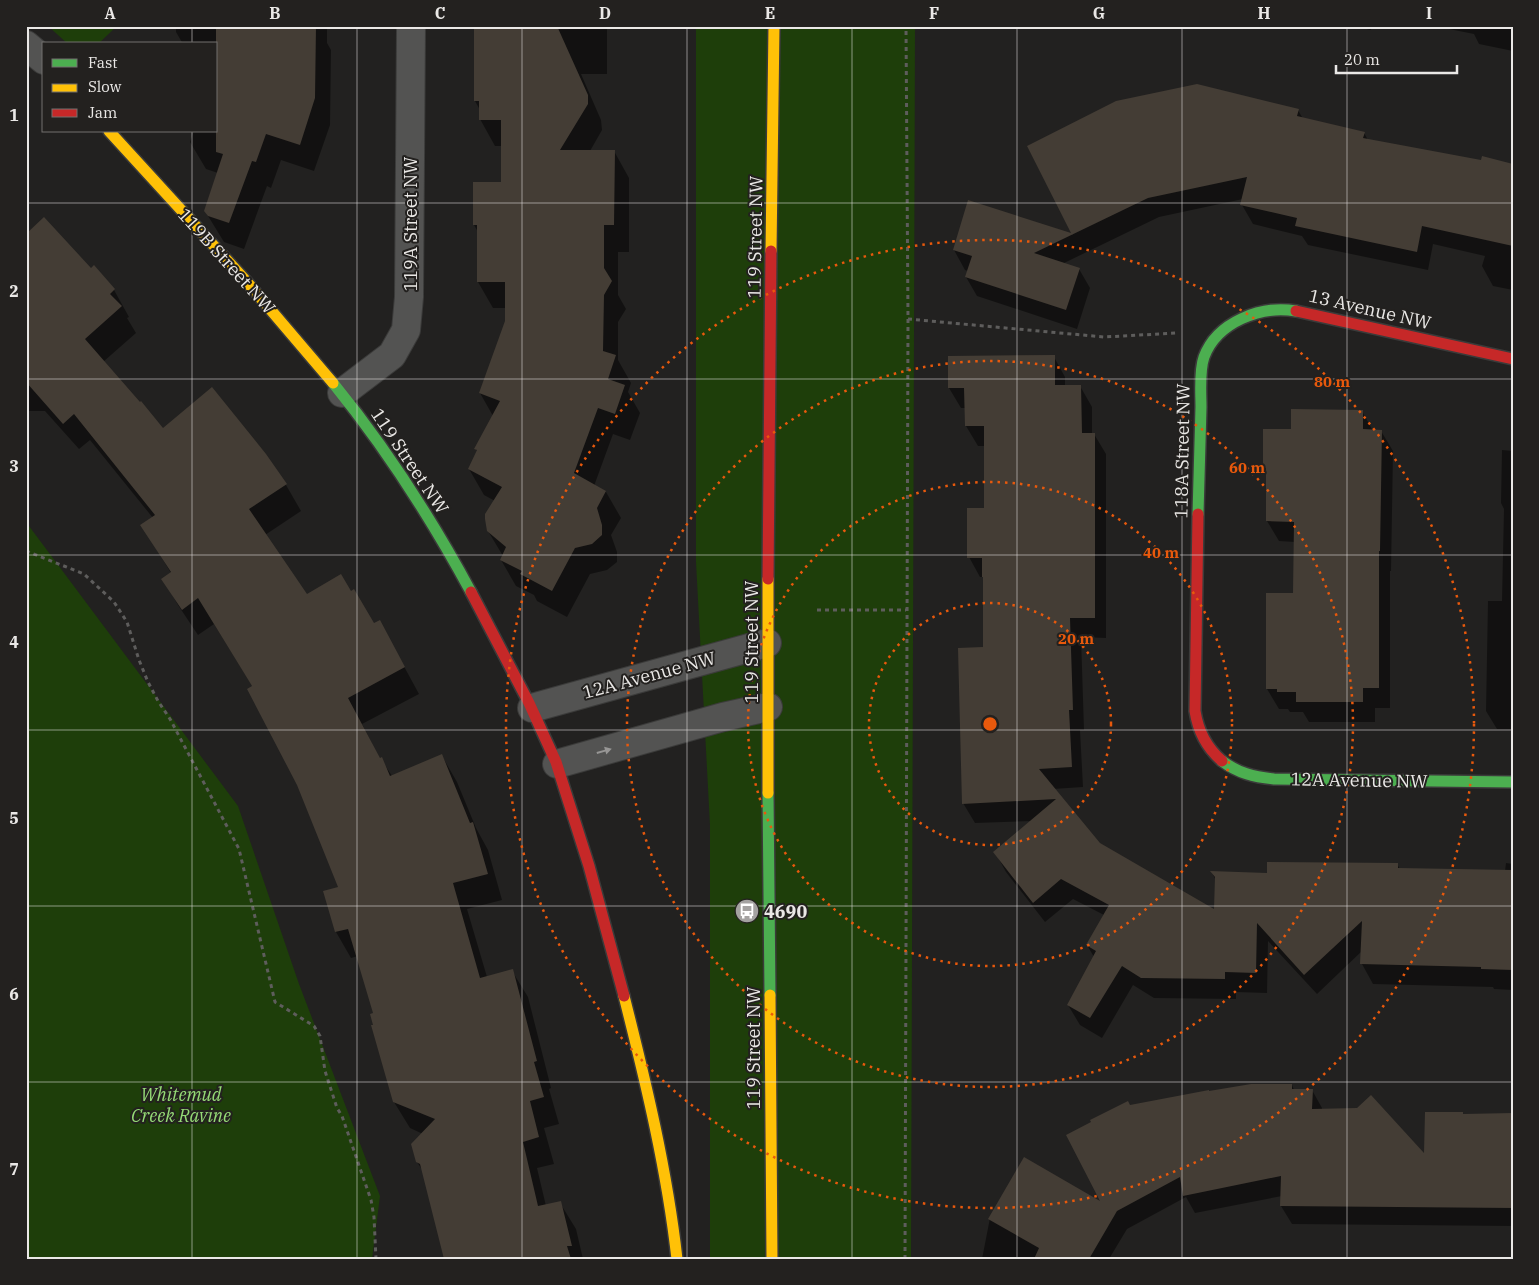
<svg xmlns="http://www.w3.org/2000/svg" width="1539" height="1285" font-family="'IBM Plex Serif',serif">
  <rect width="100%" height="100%" fill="#222120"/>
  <g fill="#1e3e0a">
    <polygon points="48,26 117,26 98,44 68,44"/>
    <polygon points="696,26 915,26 911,1259 710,1259 710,825 696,562"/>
    <polygon points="26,522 238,806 299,984 380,1196 372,1259 26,1259"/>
  </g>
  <g fill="#0007">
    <polygon points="176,26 327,26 327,43 331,50 330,125 314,171 281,160 271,188 267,186 244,249 224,242 205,211 218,173 206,169 190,142 194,131 216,131 216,44 183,44 176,32"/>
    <polygon points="475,26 607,26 607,74 581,74 601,120 602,130 590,151 614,151 629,178 629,252 618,252 618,295 626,309 618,322 618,360 631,383 628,392 640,413 630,440 613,434 594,486 606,492 621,518 611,535 617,552 617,562 607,570 590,574 567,617 537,601 534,595 516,586 501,560 503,556 488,531 495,501 484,495 469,469 478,452 476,449 493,416 480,393 506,321 506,308 493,308 478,282 478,232 474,225 474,183 503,183 503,146 495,146 480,119 480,110 475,101"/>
    <polygon points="1352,26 1372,26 1371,30"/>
    <polygon points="1434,26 1513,26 1513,51 1479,44 1474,34"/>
    <polygon points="1298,110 1303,119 1364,133 1368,140 1482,162 1513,164 1513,290 1493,286 1482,266 1485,256 1433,244 1428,270 1308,245 1302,236 1253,224 1242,205 1243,199 1159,217 1062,264 1079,269 1090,288 1077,329 977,296 966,277 968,271 965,270 954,250 969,202 1073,235 1028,147"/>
    <polygon points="26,235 91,269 93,267 114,290 129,317 127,318 136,333 103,362 163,429 286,485 301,511 265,535 307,596 374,625 394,648 419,694 362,724 380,759 381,759 392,776 442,756 457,782 476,828 488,850 502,900 467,909 487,977 512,971 528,997 551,1088 549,1089 559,1124 544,1128 554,1164 537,1168 546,1206 560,1203 576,1229 583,1259 445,1259 423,1171 417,1162 423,1134 410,1128 394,1102 374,1025 374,1014 358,956 351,958 336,932 340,888 298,785 253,687 214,624 198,635 178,605 163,579 171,573 142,525 153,518 90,440 79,449 45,411 26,411"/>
    <polygon points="949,357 1054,357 1065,377 1065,386 1080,386 1092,407 1092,434 1094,434 1106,454 1106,638 1081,637 1084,730 1080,730 1083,787 1053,789 1100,844 1215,912 1216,880 1212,873 1268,874 1397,864 1400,869 1505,871 1506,863 1513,864 1513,990 1494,989 1493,987 1373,984 1362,964 1362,951 1317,994 1268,941 1267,993 1236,992 1236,999 1154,998 1133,985 1102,1038 1080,1025 1068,1005 1094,957 1087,945 1104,915 1073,899 1045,922 1006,872 995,852 1033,821 975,823 963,803 984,648 983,577 980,577 969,557 985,510 985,446 978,446 966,426 966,408 961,408 949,388"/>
    <polygon points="1362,411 1373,431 1381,431 1393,451 1391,571 1390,571 1390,708 1375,708 1375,722 1309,722 1303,712 1290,712 1288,709 1279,709 1267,689 1294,594 1295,542 1279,541 1267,521 1267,473 1264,468 1292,430"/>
    <polygon points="1502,450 1513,451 1513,729 1497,729 1486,711 1488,601 1502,601 1504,509 1501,503"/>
    <polygon points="1292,1085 1294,1090 1312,1090 1322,1108 1322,1110 1425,1156 1463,1115 1513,1114 1513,1226 1292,1224 1281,1206 1282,1196 1195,1213 1186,1197 1127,1229 1109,1259 982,1259 990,1218 1104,1204 1129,1106 1209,1093"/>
  </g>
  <g fill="#443d35">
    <polygon points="216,26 316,26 315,98 300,145 266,134 256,162 252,161 229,223 208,216 204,211 223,154 216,152"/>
    <polygon points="474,26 557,26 588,95 588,104 560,150 615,150 614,225 604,225 604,268 612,281 604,295 603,351 616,355 608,379 625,385 615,414 598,408 574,473 606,491 597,508 602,525 602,535 592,544 575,548 552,591 520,574 522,571 500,560 506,547 487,531 485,519 485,514 502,487 468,469 477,450 474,449 500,401 479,393 505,321 505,282 477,282 477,225 473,225 473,182 501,182 501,120 479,120 479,101 474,101"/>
    <polygon points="1197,84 1299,109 1297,116 1365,132 1363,138 1481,160 1482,156 1513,164 1513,246 1422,226 1417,252 1295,226 1297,218 1240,205 1247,177 1148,198 1034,253 1080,268 1066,310 965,277 972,256 953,250 968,200 1071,233 1027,146 1116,101"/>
    <polygon points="44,217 91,268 94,265 115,289 110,294 122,306 85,339 140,402 141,401 163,428 212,387 266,454 287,484 249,509 307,594 341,574 351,591 354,589 374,623 380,620 405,667 348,698 380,758 382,757 390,776 442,754 470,823 473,822 488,874 453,883 480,978 513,969 537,1061 534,1062 544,1097 530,1101 539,1137 523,1142 538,1206 561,1201 572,1246 567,1246 571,1259 444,1259 420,1164 416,1162 411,1144 435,1119 393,1102 371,1025 373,1025 370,1014 373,1013 348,929 335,932 323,891 338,887 297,785 247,689 252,686 198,598 182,610 161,579 171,572 140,525 155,515 74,414 63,424 26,382 26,234"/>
    <polygon points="1055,355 1055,385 1081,385 1082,433 1095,433 1095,618 1070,618 1073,710 1069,710 1072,767 1039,769 1100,843 1214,909 1215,877 1210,871 1267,873 1267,862 1398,863 1398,868 1513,870 1513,970 1481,969 1481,967 1360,964 1362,921 1304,975 1257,923 1256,973 1225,972 1225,979 1141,978 1122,966 1090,1018 1067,1005 1096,951 1086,945 1109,905 1061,879 1033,903 993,852 1056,799 962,804 958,648 983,647 983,577 982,577 982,558 967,558 967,508 984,508 984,426 965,426 964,388 948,388 948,356"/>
    <polygon points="1291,409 1363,410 1363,429 1382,430 1380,551 1379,551 1379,688 1363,688 1363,702 1296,702 1296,692 1277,692 1277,689 1266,689 1266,593 1293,593 1294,522 1266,521 1266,468 1263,468 1263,429 1291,429"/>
    <polygon points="1251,1084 1292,1084 1292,1089 1313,1089 1312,1109 1357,1108 1371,1095 1424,1153 1425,1112 1463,1112 1463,1114 1513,1113 1513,1208 1280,1206 1281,1176 1183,1196 1180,1177 1117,1211 1089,1259 1034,1259 1039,1248 988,1219 1024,1157 1100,1201 1066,1135 1091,1122 1090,1120 1128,1101 1130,1105 1209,1090 1209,1091"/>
  </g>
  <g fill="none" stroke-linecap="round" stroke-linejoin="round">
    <g stroke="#3b3b3a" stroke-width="30">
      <g id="street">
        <polyline points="26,45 44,60"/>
        <polyline points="342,393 392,355 406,330 409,297 411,26"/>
        <polyline points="532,708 767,643"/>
        <polyline points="557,764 723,717 768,707"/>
      </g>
    </g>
    <g stroke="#3b3b3a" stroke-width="14">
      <g id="fast">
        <path d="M333,383C386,448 431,518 471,592"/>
        <path d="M1198,514C1199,478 1200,443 1201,407C1201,393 1199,371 1204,357C1217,322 1261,305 1296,311"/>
        <path d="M1222,761C1238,773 1254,777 1274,779L1513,782"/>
        <polyline points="768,793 770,995"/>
      </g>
    </g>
    <g stroke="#3b3b3a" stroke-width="14">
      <g id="slow">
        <polyline points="109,131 247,282 333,383"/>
        <polyline points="771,251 774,26"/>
        <polyline points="768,579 768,793"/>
        <polyline points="770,995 772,1259"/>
        <path d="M624,996C646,1083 667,1170 677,1259"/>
      </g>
    </g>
    <g stroke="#3b3b3a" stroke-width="14">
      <g id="jam">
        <polyline points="1296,311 1513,359"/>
        <path d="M1198,514L1195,711C1198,731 1207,748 1222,761"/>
        <polyline points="768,579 771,251"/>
        <polyline points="471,592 529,703 556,762 589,866 624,996"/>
      </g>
    </g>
    <g stroke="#5e5d5c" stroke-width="3" stroke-dasharray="4 4" stroke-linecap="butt">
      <polyline points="908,319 1104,337 1177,333"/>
      <polyline points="26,551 84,574 114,602 127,622 139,660 148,682 158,701 170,719 239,849 275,1002 314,1026 320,1036 325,1071 337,1108 342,1116 371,1200 374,1217 376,1259"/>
      <polyline points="817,610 906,610"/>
      <polyline points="905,1259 908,319 906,26"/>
    </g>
    <use href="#street" stroke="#535352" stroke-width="28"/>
    <use href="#fast" stroke="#4caf50" stroke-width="11"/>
    <use href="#slow" stroke="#ffc107" stroke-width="11"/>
    <use href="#jam" stroke="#c62828" stroke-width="11"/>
  </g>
  <defs><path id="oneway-solid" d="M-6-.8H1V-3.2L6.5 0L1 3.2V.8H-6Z" transform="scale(1.25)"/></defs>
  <use fill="#979695" href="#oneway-solid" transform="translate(604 751) rotate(-16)"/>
  <path fill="none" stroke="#eae8e6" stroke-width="1" stroke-opacity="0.55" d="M192,26V44M357,26V1259M522,26V1259M687,26V1259M852,26V1259M1017,26V1259M1182,26V1259M1347,26V1259M192,131V1259M26,203H1513M26,379H1513M26,555H1513M26,730H1513M26,906H1513M26,1082H1513"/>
  <g fill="none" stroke="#e8590c" stroke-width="2.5" stroke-dasharray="2.5 5">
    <circle cx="990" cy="724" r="121"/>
    <circle cx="990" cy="724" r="242"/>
    <circle cx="990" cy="724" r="363"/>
    <circle cx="990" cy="724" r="484"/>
  </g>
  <defs>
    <g id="bus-disc" transform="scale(1.25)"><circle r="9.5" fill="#a4a2a1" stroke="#23211f"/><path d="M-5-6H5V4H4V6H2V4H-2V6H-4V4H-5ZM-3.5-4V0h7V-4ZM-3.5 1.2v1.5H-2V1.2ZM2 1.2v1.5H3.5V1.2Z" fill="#fff"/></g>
  </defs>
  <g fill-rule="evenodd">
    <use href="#bus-disc" x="747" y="911"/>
  </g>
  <g text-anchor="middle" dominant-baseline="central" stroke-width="4" stroke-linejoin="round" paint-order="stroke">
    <g font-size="18" fill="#eae8e6" stroke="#23211f">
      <text transform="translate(410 224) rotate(-90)">119A Street NW</text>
      <text transform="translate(755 237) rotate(-89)">119 Street NW</text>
      <text transform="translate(227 261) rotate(48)">119B Street NW</text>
      <text transform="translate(1370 309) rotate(13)">13 Avenue NW</text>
      <text transform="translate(1182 451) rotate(-89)">118A Street NW</text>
      <text transform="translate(410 461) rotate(56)">119 Street NW</text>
      <text transform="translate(751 642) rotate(-90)">119 Street NW</text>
      <text transform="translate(649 675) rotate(-15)">12A Avenue NW</text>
      <text transform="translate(1359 780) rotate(1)">12A Avenue NW</text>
      <text transform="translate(753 1048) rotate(-90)">119 Street NW</text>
    </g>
    <g font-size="18" font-weight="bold" fill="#eae8e6" stroke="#23211f" text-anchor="start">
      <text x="764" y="911">4690</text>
    </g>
    <g font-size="18" font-style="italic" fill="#95da76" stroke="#23211f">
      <text x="181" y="1094">Whitemud<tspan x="181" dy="21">Creek Ravine</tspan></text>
    </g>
  </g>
  <circle cx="990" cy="724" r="8" fill="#e8590c" stroke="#23211f" stroke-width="2.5"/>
  <g font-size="15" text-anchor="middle" font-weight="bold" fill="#e8590c" stroke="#23211f" stroke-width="4" stroke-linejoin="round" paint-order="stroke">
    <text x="1332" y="387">80 m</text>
    <text x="1247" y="473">60 m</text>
    <text x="1161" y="558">40 m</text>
    <text x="1076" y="644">20 m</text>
  </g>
  <rect width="1539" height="1285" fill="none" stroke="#23211f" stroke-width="55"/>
  <rect x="42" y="42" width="175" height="90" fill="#23211f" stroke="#73716f"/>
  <rect x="52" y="59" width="25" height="8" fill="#4caf50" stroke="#73716f"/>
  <text x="88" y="68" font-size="15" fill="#eae8e6">Fast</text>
  <rect x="52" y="84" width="25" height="8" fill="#ffc107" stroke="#73716f"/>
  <text x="88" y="92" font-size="15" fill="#eae8e6">Slow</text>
  <rect x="52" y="109" width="25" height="8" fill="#c62828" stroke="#73716f"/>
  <text x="88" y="118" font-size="15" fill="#eae8e6">Jam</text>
  <path d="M1336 65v8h121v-8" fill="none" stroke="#eae8e6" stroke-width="2.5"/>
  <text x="1344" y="65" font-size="15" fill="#eae8e6" stroke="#23211f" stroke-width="4" paint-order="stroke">20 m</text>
  <rect x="28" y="28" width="1484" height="1230" fill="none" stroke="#eae8e6" stroke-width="2"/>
  <g font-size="16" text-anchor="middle" font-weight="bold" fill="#eae8e6">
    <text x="110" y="19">A</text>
    <text x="275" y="19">B</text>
    <text x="440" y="19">C</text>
    <text x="605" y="19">D</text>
    <text x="770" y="19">E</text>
    <text x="934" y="19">F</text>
    <text x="1099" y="19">G</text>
    <text x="1264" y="19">H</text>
    <text x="1429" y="19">I</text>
    <text x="14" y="121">1</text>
    <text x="14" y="297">2</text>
    <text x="14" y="472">3</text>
    <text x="14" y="648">4</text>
    <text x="14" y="824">5</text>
    <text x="14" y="1000">6</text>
    <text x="14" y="1175">7</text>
  </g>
</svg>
